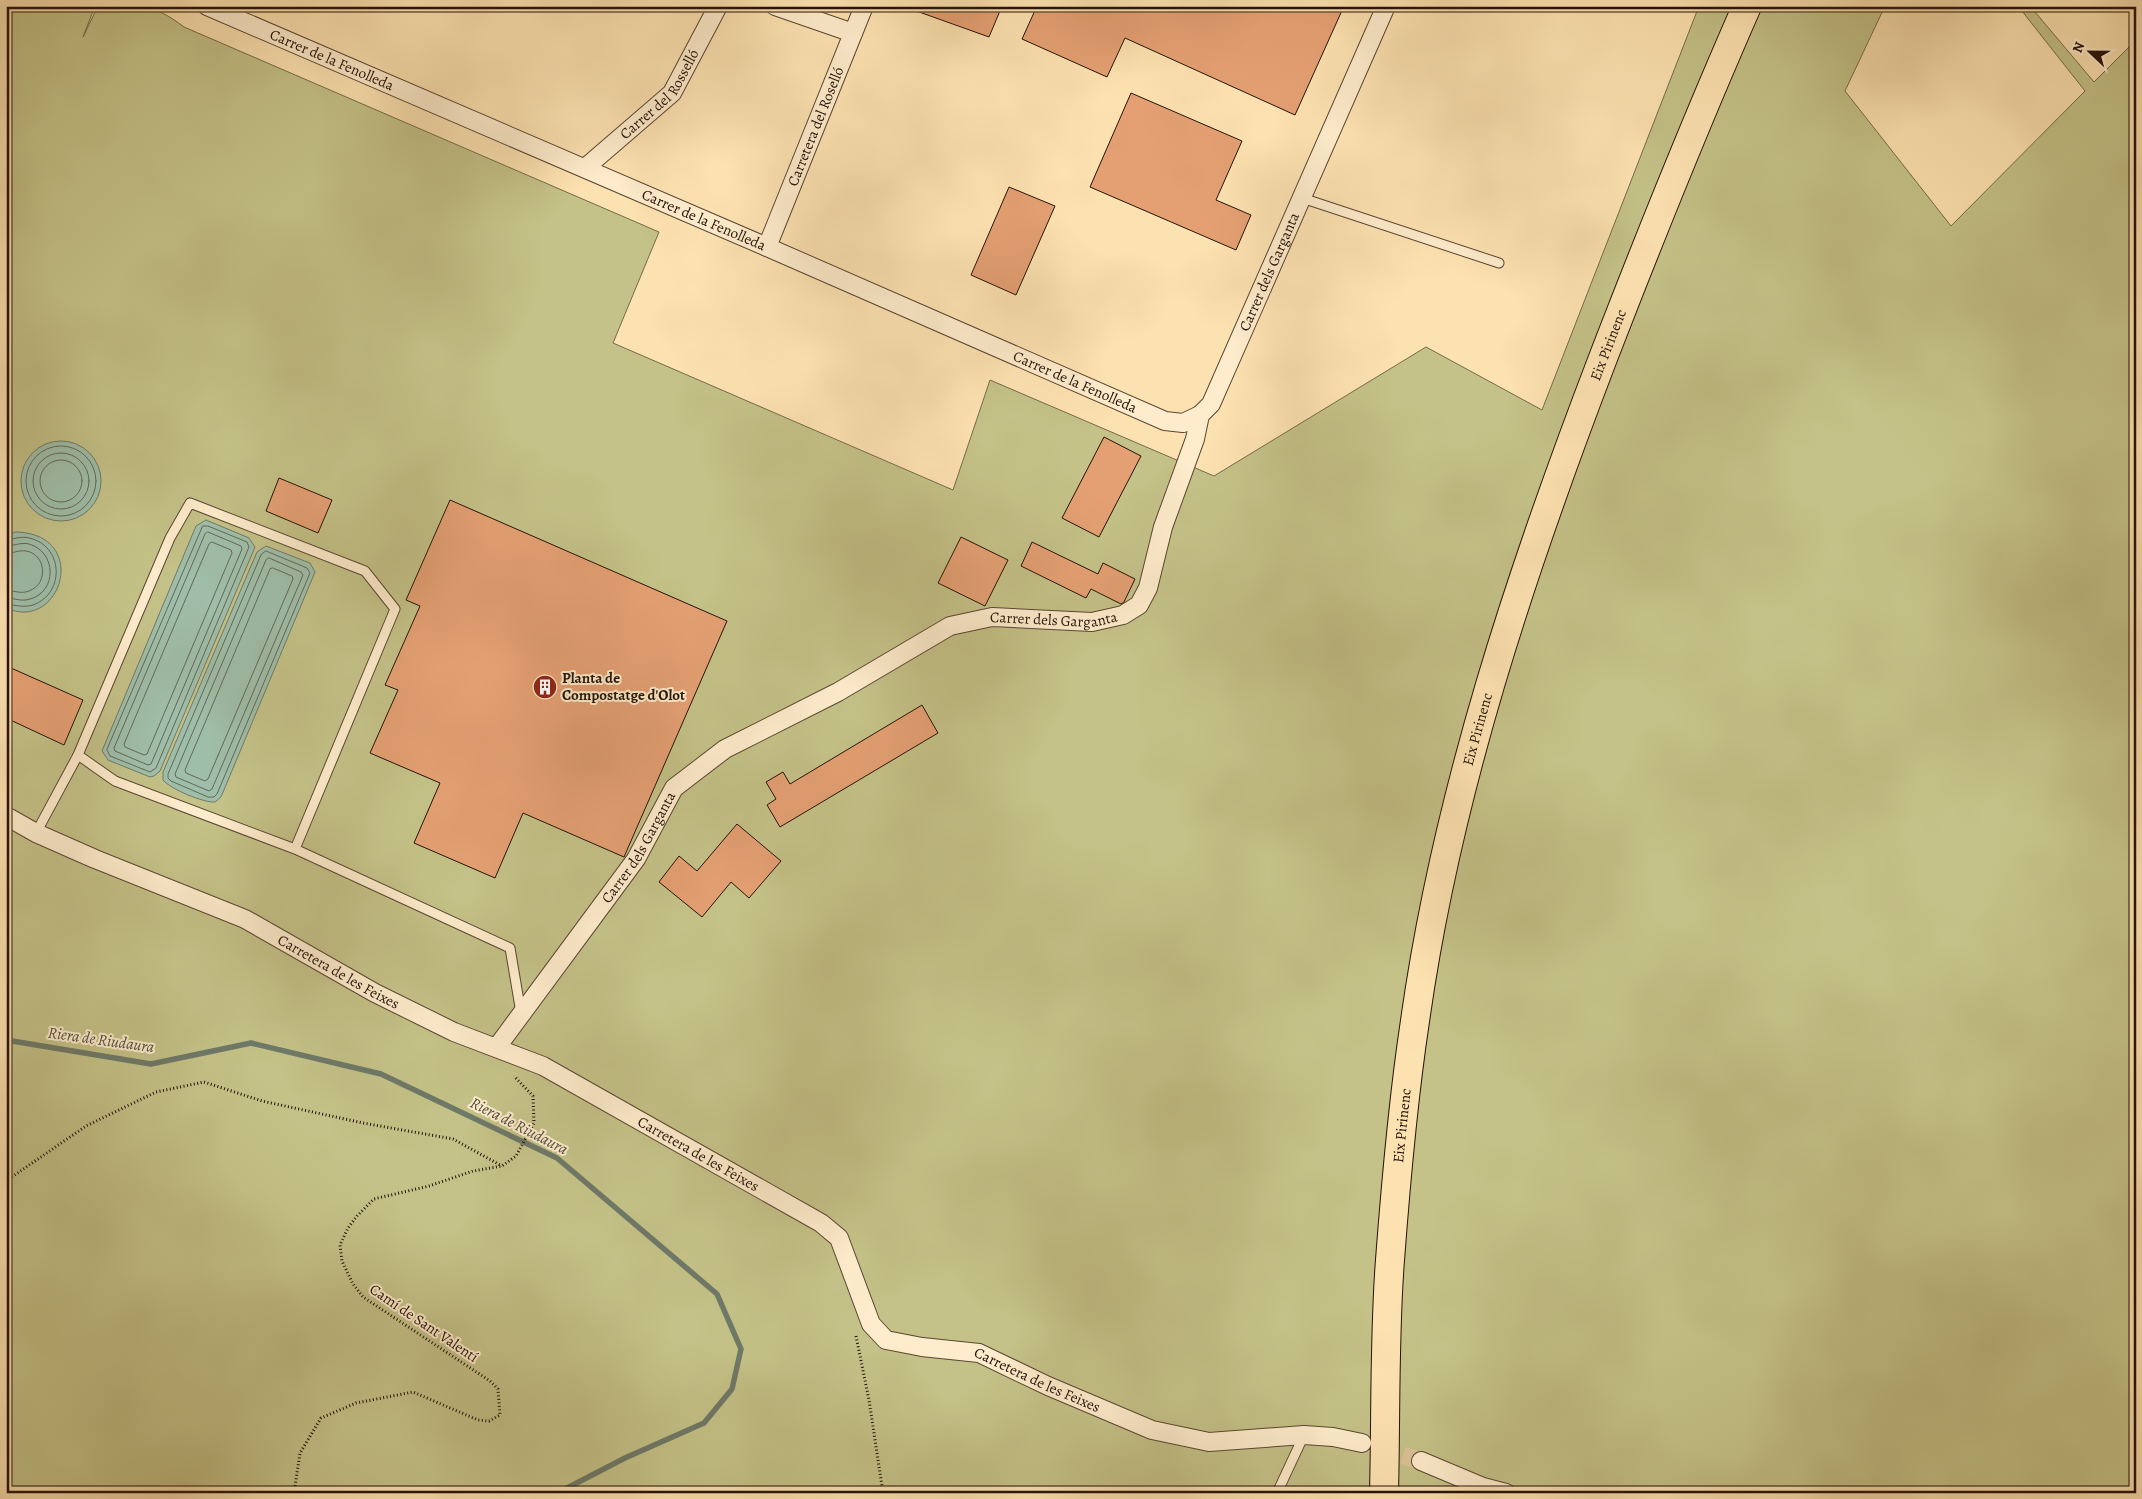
<svg xmlns="http://www.w3.org/2000/svg" width="2142" height="1499" font-family="Alegreya,serif">
  <rect width="100%" height="100%" fill="#fde2b1"/>
  <filter id="stains"><feTurbulence type="fractalNoise" baseFrequency=".004" numOctaves="4"/><feColorMatrix values="0 0 0 0 .2 0 0 0 0 .09 0 0 0 0 .02 0 0 0 .5 -.17"/></filter>
  <radialGradient id="worn" r=".72"><stop offset=".6" stop-color="#630" stop-opacity="0"/><stop offset="1" stop-color="#630" stop-opacity=".3"/></radialGradient>
  <path fill="#c4c288" stroke="#746a48" d="M6,6H95L83,37L98,6C136,6 152,2 184,27L659,232L613,343L953,490L990,380L1214,476L1426,347L1542,410L1699,6H1885L1845,91L1951,226L2085,91L2018,6H2030L2094,82L2136,40V1493H6Z"/>
  <g fill="#9fbea9" stroke="#6e7968">
    <circle cx="61" cy="481" r="40"/>
    <polygon points="206,520 249,538 255,547 160,771 154,776 150,777 108,760 102,751 196,526"/>
    <path d="M15,532C91,533 62,633 6,608V535Z"/>
    <path d="M266,546L310,563L315,572L221,797L215,802C204,803 170,789 163,780V772L257,552Z"/>
  </g>
  <g fill="none" stroke-linecap="round" stroke-linejoin="round">
    <g stroke="#626858" stroke-width="1">
      <circle cx="61" cy="481" r="35"/>
      <circle cx="61" cy="481" r="28"/>
      <circle cx="61" cy="481" r="21"/>
      <polygon points="203,526 208,526 247,542 249,547 156,768 150,772 110,756 107,750"/>
      <polygon points="208,532 241,546 242,549 151,764 148,765 115,751 114,748 205,534"/>
      <path d="M6,540C14,539 21,536 29,538C63,545 66,593 33,605C24,608 15,605 6,604"/>
      <polygon points="212,542 231,550 232,553 147,754 144,755 125,747 124,744 209,544"/>
      <path d="M6,546C14,546 21,542 29,544C57,552 57,592 30,599C22,602 14,598 6,598"/>
      <polygon points="266,551 307,568 310,573 217,794 214,797 208,797 171,781 168,778 168,774 261,555"/>
      <path d="M6,554C13,553 19,550 26,551C46,554 49,584 29,591C22,594 14,591 6,590"/>
      <polygon points="269,558 301,572 303,575 212,789 209,791 176,777 175,774 266,560"/>
      <polygon points="273,568 292,576 293,579 208,779 205,781 186,773 185,770 270,569"/>
    </g>
    <polyline stroke="#6e7968" stroke-width="5.5" points="6,1040 151,1064 251,1043 381,1074 557,1158 717,1294 741,1349 732,1389 704,1423 625,1458 567,1488 565,1493"/>
  </g>
  <g fill="#e4a073" stroke="#251207">
    <polygon points="909,6 1002,6 989,37 908,8"/>
    <polygon points="1037,6 1344,6 1295,115 1125,38 1107,77 1022,39"/>
    <polygon points="1131,93 1242,141 1216,200 1251,215 1236,250 1090,187"/>
    <polygon points="1009,187 1055,206 1016,295 971,275"/>
    <polygon points="1104,437 1141,456 1099,537 1062,518"/>
    <polygon points="279,478 332,500 318,533 266,511"/>
    <polygon points="450,500 727,621 624,857 523,813 495,878 414,843 440,783 370,753 398,690 385,685 420,606 406,600"/>
    <polygon points="961,537 1008,560 985,606 938,583"/>
    <polygon points="1032,542 1098,574 1103,563 1135,579 1124,602 1121,604 1091,589 1086,598 1021,566"/>
    <polygon points="11,668 83,700 64,745 6,718 6,679"/>
    <polygon points="922,705 938,733 780,827 767,805 776,799 766,782 783,772 790,784"/>
    <polygon points="737,824 781,861 749,898 731,882 702,917 659,882 679,856 697,871"/>
  </g>
  <g fill="none" stroke-linecap="round" stroke-linejoin="round">
    <polyline stroke="#ddc398" stroke-width="18" stroke-dasharray="18 9" stroke-linecap="butt" points="1377,1448 1421,1461"/>
    <g stroke="#5b4632" stroke-width="11">
      <g id="lane">
        <polyline points="1302,198 1499,263"/>
        <polyline points="36,833 78,755"/>
        <polyline points="295,849 115,781 78,755 170,538 190,503 365,571 395,609 295,849 510,948 521,1013"/>
        <polyline points="1277,1493 1304,1435"/>
      </g>
    </g>
    <g stroke="#5b4632" stroke-width="20">
      <g id="street">
        <path id="s1" d="M207,6L767,247L1165,421L1183,423L1200,415"/>
        <polyline points="775,6 853,33"/>
        <path id="s2" d="M585,168L672,93L718,6"/>
        <path id="s3" d="M767,247L864,6"/>
        <path id="s4" d="M6,816L36,833L95,859L245,919L375,993L454,1032L543,1066L821,1223L839,1238L871,1324L886,1340L922,1347L979,1353L1048,1386L1152,1430L1209,1442L1304,1435L1333,1437L1362,1443"/>
        <path id="s5" d="M497,1047L636,859L674,788L725,749L838,692L950,626L992,617L1092,622L1123,615L1139,605L1148,588L1163,527L1195,439L1200,415L1211,404L1386,6"/>
        <polyline points="1421,1461 1483,1487 1506,1493"/>
      </g>
    </g>
    <g stroke="#251207" stroke-width="30">
      <g id="primary">
        <path id="s6" d="M1384,1493C1386,1415 1384,1337 1390,1260C1396,1180 1403,1100 1415,1021C1447,793 1521,572 1603,358C1649,239 1696,122 1747,6"/>
      </g>
    </g>
    <g stroke="#251207" stroke-width="3" stroke-dasharray="1 2.5" stroke-linecap="butt">
      <polyline points="6,1181 86,1126 156,1092 204,1082 262,1101 363,1123 453,1139 502,1166"/>
      <polyline points="856,1336 869,1400 883,1493"/>
      <polyline points="294,1493 300,1453 321,1418 356,1403 413,1392 478,1420 489,1421 500,1415 498,1389 490,1381 363,1297 353,1284 342,1261 340,1245 348,1228 357,1216 374,1199 429,1186 473,1171 502,1166 516,1156 534,1123 533,1096 514,1076"/>
    </g>
    <use href="#lane" stroke="#feeccc" stroke-width="9"/>
    <use href="#street" stroke="#feeccc" stroke-width="18"/>
    <use href="#primary" stroke="#fde2b1" stroke-width="28"/>
  </g>
  <defs>
    <g id="building-disc" transform="scale(1.25)"><circle r="9.5" fill="#8f2418" stroke="#feeccc"/><path d="M-4-6H4V6H1V3H-1V6H-4ZM-2.5-4.3h1.7v1.8h-1.7ZM.8-4.3h1.7v1.8H.8ZM-2.5-1h1.7V.8h-1.7ZM.8-1h1.7V.8H.8Z" fill="#fff"/></g>
  </defs>
  <g fill-rule="evenodd">
    <use href="#building-disc" x="545" y="687"/>
  </g>
  <g text-anchor="middle" dominant-baseline="central" stroke-width="4" stroke-linejoin="round" paint-order="stroke">
    <g font-size="15" fill="#251207" stroke="#feeccc">
      <text stroke="none"><textPath href="#s1" startOffset="136">Carrer de la Fenolleda</textPath></text>
      <text stroke="none"><textPath href="#s2" startOffset="106">Carrer del Rosselló</textPath></text>
      <text stroke="none"><textPath href="#s3" startOffset="130">Carretera del Roselló</textPath></text>
      <text stroke="none"><textPath href="#s1" startOffset="541">Carrer de la Fenolleda</textPath></text>
      <text stroke="none"><textPath href="#s5" startOffset="1189">Carrer dels Garganta</textPath></text>
      <text stroke="none"><textPath href="#s6" startOffset="1178">Eix Pirinenc</textPath></text>
      <text stroke="none"><textPath href="#s1" startOffset="946">Carrer de la Fenolleda</textPath></text>
      <text stroke="none"><textPath href="#s5" startOffset="740">Carrer dels Garganta</textPath></text>
      <text stroke="none"><textPath href="#s6" startOffset="772">Eix Pirinenc</textPath></text>
      <text stroke="none"><textPath href="#s5" startOffset="245">Carrer dels Garganta</textPath></text>
      <text stroke="none"><textPath href="#s4" startOffset="368">Carretera de les Feixes</textPath></text>
      <text stroke="none"><textPath href="#s6" startOffset="368">Eix Pirinenc</textPath></text>
      <text stroke="none"><textPath href="#s4" startOffset="772">Carretera de les Feixes</textPath></text>
      <text transform="translate(424 1323) rotate(34)">Camí de Sant Valentí</text>
      <text stroke="none"><textPath href="#s4" startOffset="1208">Carretera de les Feixes</textPath></text>
    </g>
    <g font-size="15" font-weight="bold" fill="#251207" stroke="#feeccc" text-anchor="start">
      <text x="562" y="678">Planta de<tspan x="562" dy="17">Compostatge d'Olot</tspan></text>
    </g>
    <g font-size="16" font-style="italic" fill="#504e40" stroke="#feeccc">
      <text transform="translate(101 1040) rotate(8)">Riera de Riudaura</text>
      <text transform="translate(519 1126) rotate(27)">Riera de Riudaura</text>
    </g>
  </g>
  <rect width="2142" height="1499" fill="none" stroke="#fde2b1" stroke-width="25"/>
  <rect x="8" y="8" width="2127" height="1484" fill="none" stroke="#251207" stroke-width="2.5"/>
  <rect x="12" y="12" width="2117" height="1474" fill="none" stroke="#251207"/>
  <g transform="translate(2090 52) rotate(292)" stroke="#feeccc" stroke-width="4" paint-order="stroke">
  <path d="M0-4L9 19L0 12L-9 19Z" fill="#251207"/>
  <text y="-8" font-size="14" font-weight="bold" text-anchor="middle" fill="#251207">N</text>
  </g>
  <rect width="100%" height="100%" filter="url(#stains)"/>
  <rect width="100%" height="100%" fill="url(#worn)"/>
</svg>
